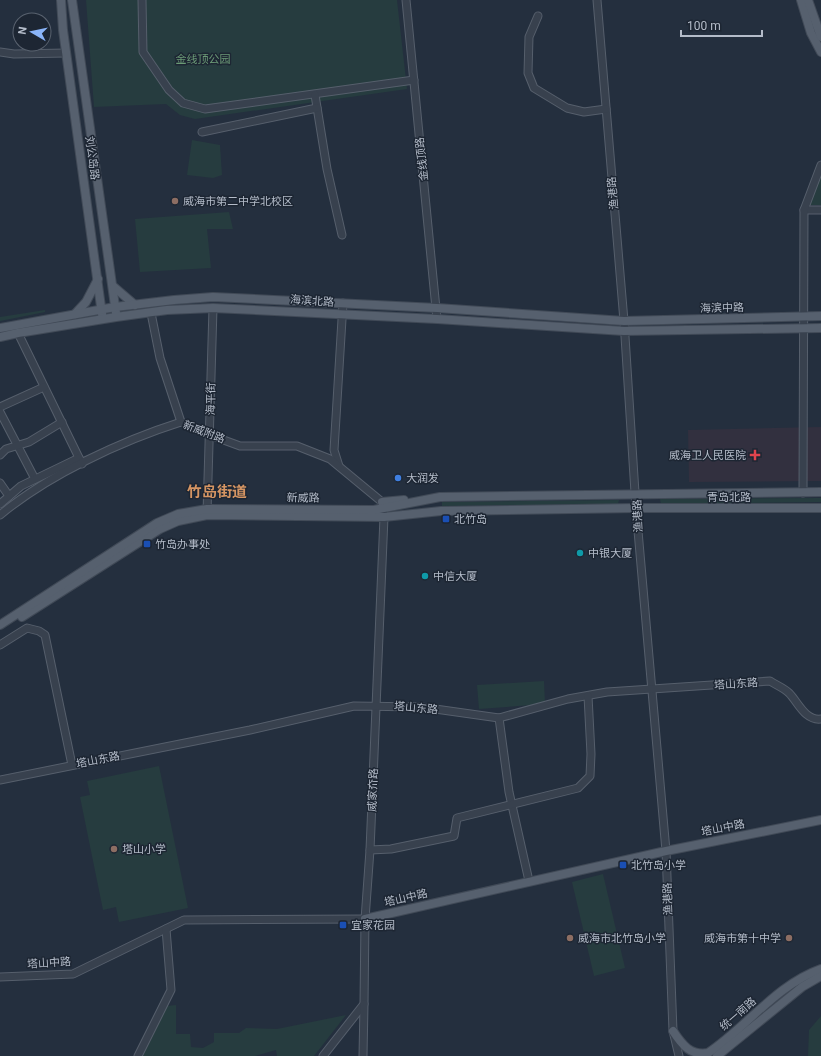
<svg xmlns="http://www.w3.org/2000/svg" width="821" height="1056" font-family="Roboto,'Noto Sans SC',sans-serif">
  <rect width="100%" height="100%" fill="#242f3e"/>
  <polygon fill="#32303f" points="821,427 821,481 689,482 688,430"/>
  <g fill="#263c3f">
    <polygon points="86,0 397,0 407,89 195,119 180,115 166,104 94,107"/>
    <polygon points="192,140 220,145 222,175 213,178 187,175"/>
    <polygon points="821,176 821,205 809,205"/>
    <polygon points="229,212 233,229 207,229 211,268 140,272 135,219"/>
    <polygon points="45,310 45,312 0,321 0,317"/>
    <polygon points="821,498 821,502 661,504 660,499"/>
    <polygon points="619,500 618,504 442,506 442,502"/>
    <polygon points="544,681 545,704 479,709 477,685"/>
    <polygon points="159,766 188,908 119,922 116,907 103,910 80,797 90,795 87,781"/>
    <polygon points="603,874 625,968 594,976 572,882"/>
    <polygon points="176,1005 176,1034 190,1034 191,1047 203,1048 214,1042 214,1033 239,1033 246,1028 277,1029 346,1015 314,1056 277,1056 276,1050 255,1056 143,1056 167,1006"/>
    <polygon points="821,1016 821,1056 808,1056 809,1030"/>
  </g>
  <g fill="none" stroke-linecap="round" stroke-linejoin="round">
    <g stroke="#565f6c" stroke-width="9">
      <g id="minor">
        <polyline points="142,0 143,52 169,90 183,103 205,109 414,80"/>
        <polyline points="406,0 437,319"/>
        <polyline points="597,0 624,321 636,508 666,851 673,1031 679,1056"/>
        <polyline points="538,16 529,37 528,73 534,88 567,108 584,112 606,109"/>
        <polyline points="0,52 14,54 66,53"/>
        <polyline points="315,95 327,169 342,235"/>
        <polyline points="202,132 317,108"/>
        <polyline points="804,210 821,210"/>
        <polyline points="151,313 160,358 181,422"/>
        <polyline points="18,333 82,464"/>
        <polyline points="0,407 44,387"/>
        <polyline points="0,412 35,479"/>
        <polyline points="0,455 6,449 29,442 62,422"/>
        <polyline points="339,466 334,450 343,303"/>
        <polyline points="0,483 9,496"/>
        <polyline points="803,493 804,210 821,165"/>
        <polyline points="0,504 21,486 79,458"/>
        <polyline points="207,513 213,308"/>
        <path d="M0,515C48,475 121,441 181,422L210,435L240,446H297L330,459L382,502L384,517L370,850L365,919L364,1004L323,1056"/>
        <polyline points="0,645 27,628 39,631 45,635 72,765"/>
        <polyline points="499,718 509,792 529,881"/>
        <path d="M0,780L250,730L354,706L421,707L499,718L568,699L607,692L770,681C776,685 784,688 789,693C798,702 805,721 821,719"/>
        <polyline points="370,850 391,849 454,836 457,818 578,788 590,776 591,754 588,696"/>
        <polyline points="0,977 73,974 184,920 365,919"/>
        <polyline points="138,1056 171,990 166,929"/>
        <polyline points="363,1056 364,1004"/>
      </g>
    </g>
    <g stroke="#414a57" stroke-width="10">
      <g id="major">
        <polyline points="61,0 63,30 102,314"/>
        <polyline points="72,0 116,313"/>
        <polyline points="801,0 811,33 821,52"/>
        <polyline points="808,0 821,37"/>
        <polyline points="114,287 135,305"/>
        <polyline points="75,314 86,302 98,279"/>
        <polyline points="0,328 115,307 174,300 213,297 437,308 624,321 821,316"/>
        <polyline points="0,337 18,333 116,317 167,310 213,308 437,319 624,331 821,328"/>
        <polyline points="382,502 404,500"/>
        <polyline points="22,617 160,529 178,521 207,515 384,517 441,511 636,508 821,508"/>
        <polyline points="0,625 157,523 178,514 207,509 374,510 440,497 821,492"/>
        <polyline points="365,919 666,851 821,820"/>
        <path d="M673,1031C682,1045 691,1056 708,1053C747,1027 776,985 821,969"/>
        <polyline points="717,1056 802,987 821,976"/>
      </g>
    </g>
    <use href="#minor" stroke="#38414e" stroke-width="7"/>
    <use href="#major" stroke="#56606e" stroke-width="8"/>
  </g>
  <g fill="#8d6e63" stroke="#1d2633" stroke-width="1.5">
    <circle cx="175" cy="201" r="4"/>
    <circle cx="114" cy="849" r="4"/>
    <circle cx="570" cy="938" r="4"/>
    <circle cx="789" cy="938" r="4"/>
  </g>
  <path fill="#e0444e" stroke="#1d2633" stroke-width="1.5" d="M753 449h4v4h4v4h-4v4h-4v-4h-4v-4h4z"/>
  <circle fill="#3f7fe0" stroke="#1d2633" stroke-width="1.5" cx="398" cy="478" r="4"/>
  <g fill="#1a4fb4" stroke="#1d2633" stroke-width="1.5">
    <rect x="442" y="515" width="8" height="8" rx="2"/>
    <rect x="143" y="540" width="8" height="8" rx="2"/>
    <rect x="619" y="861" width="8" height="8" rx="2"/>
    <rect x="339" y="921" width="8" height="8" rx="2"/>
  </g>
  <g fill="#0f9aa8" stroke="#1d2633" stroke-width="1.5">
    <circle cx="580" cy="553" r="4"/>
    <circle cx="425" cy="576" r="4"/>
  </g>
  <g text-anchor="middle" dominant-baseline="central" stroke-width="3" stroke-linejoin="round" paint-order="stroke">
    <g font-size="11" fill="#6b9a76" stroke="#1d2633">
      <text x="203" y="59">金线顶公园</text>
    </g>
    <g font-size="11" fill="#b4bcc9" stroke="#1d2633">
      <text transform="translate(92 158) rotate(82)">刘公岛路</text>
      <text transform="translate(422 159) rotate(-96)">金线顶路</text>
      <text transform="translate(613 193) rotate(-95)">渔港路</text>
      <text transform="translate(312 301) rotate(4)">海滨北路</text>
      <text transform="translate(722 308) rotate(-1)">海滨中路</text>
      <text transform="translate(211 399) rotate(-89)">海平街</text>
      <text transform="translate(204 432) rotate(21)">新威附路</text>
      <text x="729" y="497">青岛北路</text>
      <text transform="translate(303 498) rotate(1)">新威路</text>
      <text transform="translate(638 516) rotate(-93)">渔港路</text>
      <text transform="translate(736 684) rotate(-4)">塔山东路</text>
      <text transform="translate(416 708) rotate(5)">塔山东路</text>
      <text transform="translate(98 760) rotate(-11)">塔山东路</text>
      <text transform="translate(373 790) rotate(-88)">威家夼路</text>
      <text transform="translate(723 828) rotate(-11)">塔山中路</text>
      <text transform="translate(406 898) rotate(-13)">塔山中路</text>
      <text transform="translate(668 899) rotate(-92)">渔港路</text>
      <text transform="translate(49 963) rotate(-4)">塔山中路</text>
      <text transform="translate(738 1014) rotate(-41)">统一南路</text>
    </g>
    <g font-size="11" fill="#b4bcc9" stroke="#1d2633" text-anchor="start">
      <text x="183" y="201">威海市第二中学北校区</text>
      <text x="746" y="455" text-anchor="end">威海卫人民医院</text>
      <text x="406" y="478">大润发</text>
      <text x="454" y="519">北竹岛</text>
      <text x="155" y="544">竹岛办事处</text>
      <text x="588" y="553">中银大厦</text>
      <text x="433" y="576">中信大厦</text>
      <text x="122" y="849">塔山小学</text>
      <text x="631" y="865">北竹岛小学</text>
      <text x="351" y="925">宜家花园</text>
      <text x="578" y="938">威海市北竹岛小学</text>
      <text x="781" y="938" text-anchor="end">威海市第十中学</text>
    </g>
    <g font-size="15" font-weight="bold" fill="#d59563" stroke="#1d2633">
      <text x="217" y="492">竹岛街道</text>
    </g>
  </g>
  <g transform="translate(32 32) rotate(279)"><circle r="19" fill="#1d2633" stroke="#59626f"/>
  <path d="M0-3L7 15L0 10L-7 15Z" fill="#8ab4f8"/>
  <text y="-6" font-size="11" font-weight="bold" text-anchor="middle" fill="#b4bcc9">N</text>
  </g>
  <path d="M681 30v6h81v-6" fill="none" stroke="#b4bcc9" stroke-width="2"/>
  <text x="687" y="30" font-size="12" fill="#b4bcc9" stroke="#1d2633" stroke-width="3" paint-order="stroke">100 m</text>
</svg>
